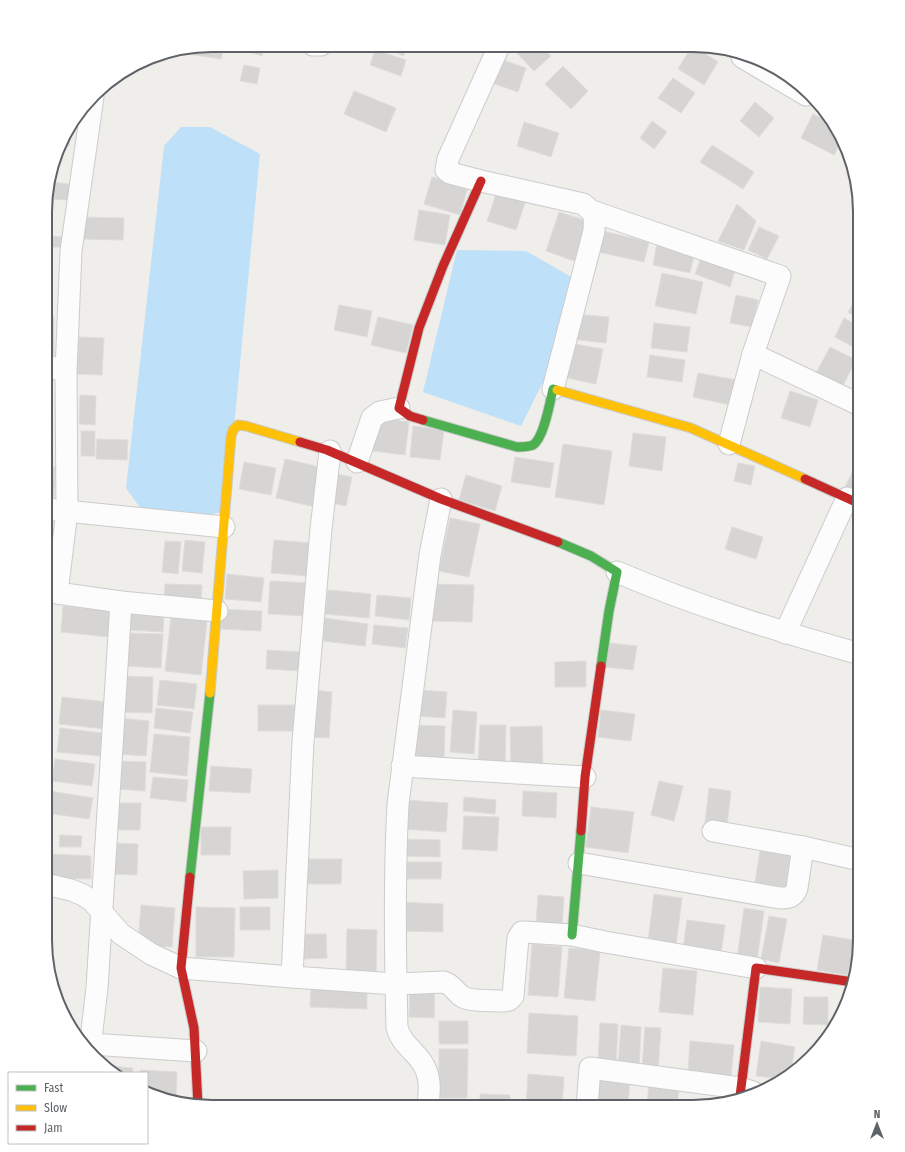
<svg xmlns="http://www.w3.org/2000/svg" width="905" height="1152" font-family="'Fira Sans Condensed',sans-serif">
  <rect width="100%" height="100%" fill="#efeeea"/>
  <g fill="#bfe0f9">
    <polygon points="181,127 210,127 260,154 226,511 200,517 141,509 126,488 164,146"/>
    <polygon points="457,250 526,251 580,282 578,312 521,426 423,392"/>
  </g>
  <g fill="#d6d5d3" stroke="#deddd9">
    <polygon points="212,45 224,45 221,59 193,55 194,48"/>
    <polygon points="233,45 265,45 262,56 232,47"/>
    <polygon points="382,45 408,46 403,56"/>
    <polygon points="521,46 541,46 551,56 534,71 515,51"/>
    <polygon points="692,46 694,46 718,62 704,85 678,69"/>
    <polygon points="375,50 406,60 401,76 370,65"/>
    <polygon points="497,58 526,68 518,92 489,82"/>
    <polygon points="244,65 260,68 257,84 240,81"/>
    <polygon points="563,66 588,91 571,109 545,84"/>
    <polygon points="673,78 695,93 681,113 658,98"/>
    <polygon points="354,91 396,108 386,132 344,114"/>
    <polygon points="755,102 774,118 759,137 740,121"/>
    <polygon points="813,114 833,124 838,129 842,140 834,155 801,138"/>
    <polygon points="652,121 667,132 654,149 640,138"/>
    <polygon points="73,122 69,146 62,145 67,129"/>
    <polygon points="524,122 559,133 551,157 517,146"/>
    <polygon points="712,145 754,172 743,189 700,162"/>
    <polygon points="432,177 468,187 460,215 424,204"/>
    <polygon points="49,182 70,184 69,200 46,199 46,190"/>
    <polygon points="496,194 525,203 516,230 487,221"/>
    <polygon points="737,204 756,221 744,250 718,241"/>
    <polygon points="419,210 450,215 445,245 414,240"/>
    <polygon points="559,212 587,221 574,261 546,251"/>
    <polygon points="81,217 124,218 123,240 80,239"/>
    <polygon points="759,227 779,236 767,259 748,250"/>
    <polygon points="603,231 649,242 644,262 598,252"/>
    <polygon points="46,236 65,237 65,247 46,247"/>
    <polygon points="657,243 695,251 690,273 653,265"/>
    <polygon points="703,253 737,264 730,287 695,274"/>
    <polygon points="662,273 703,282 696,314 655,306"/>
    <polygon points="736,295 758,300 752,327 730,323"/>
    <polygon points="858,296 860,297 860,320 848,312"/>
    <polygon points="339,305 372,311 367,337 334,330"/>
    <polygon points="574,314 609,317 606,343 571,339"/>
    <rect x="46" y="317" width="8" height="38"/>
    <polygon points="378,317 413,325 406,353 371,345"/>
    <polygon points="844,318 860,327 860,347 859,350 835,337"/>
    <polygon points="654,323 690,327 687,352 651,348"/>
    <polygon points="79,337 104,338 102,375 77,374"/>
    <polygon points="569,343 603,349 596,384 562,377"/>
    <polygon points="830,347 856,360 840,391 814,377"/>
    <polygon points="650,355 685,360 682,382 647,377"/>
    <polygon points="860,372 860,389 852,384"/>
    <polygon points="698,373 736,380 731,405 693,397"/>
    <polygon points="790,391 818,400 810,427 781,418"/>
    <polygon points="80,395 96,396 95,425 79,424"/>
    <polygon points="377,418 409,422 405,455 373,451"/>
    <polygon points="413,426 444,430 440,460 410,457"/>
    <rect x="81" y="431" width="14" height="25"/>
    <polygon points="633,433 666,437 662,471 629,466"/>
    <polygon points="97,439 128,440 127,460 96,459"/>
    <polygon points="563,444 612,451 604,505 555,497"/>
    <polygon points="515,457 554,463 550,488 511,482"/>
    <polygon points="285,459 324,468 315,507 276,498"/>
    <polygon points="858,461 860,462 860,494 845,487"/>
    <polygon points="244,462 276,468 271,495 239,489"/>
    <polygon points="738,463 755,466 751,485 734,481"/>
    <polygon points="46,467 55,467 54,498 46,497"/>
    <polygon points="332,473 352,477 346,506 326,502"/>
    <polygon points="466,475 502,486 495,511 459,500"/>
    <polygon points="450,518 480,524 469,577 439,571"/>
    <polygon points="46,521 50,521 46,553"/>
    <polygon points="732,527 763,537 756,559 725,549"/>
    <polygon points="185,540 205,542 202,573 182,571"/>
    <polygon points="274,540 312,543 309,576 271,573"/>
    <polygon points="165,541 181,542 178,574 162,572"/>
    <polygon points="227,574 264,578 261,602 225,599"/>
    <polygon points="270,581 310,583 308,616 268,614"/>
    <polygon points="165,584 202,585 201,606 164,605"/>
    <polygon points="431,584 474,585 472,622 430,621"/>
    <polygon points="328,590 371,594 369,618 325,614"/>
    <polygon points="377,595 411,598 409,620 375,616"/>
    <polygon points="63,606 111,611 109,637 61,632"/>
    <polygon points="172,609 208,612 201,675 165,671"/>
    <polygon points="222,609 262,611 261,631 221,629"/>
    <polygon points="130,610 164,612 163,632 129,630"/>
    <polygon points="325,618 368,624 365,646 323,641"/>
    <polygon points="374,625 408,628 405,648 372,644"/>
    <polygon points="126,633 163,634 161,668 125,666"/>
    <polygon points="609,643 637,646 633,670 606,667"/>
    <polygon points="267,650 303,652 301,671 266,669"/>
    <polygon points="586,661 586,687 555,687 555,662"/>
    <polygon points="123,676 153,677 152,713 122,712"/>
    <polygon points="160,680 197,684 194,709 157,705"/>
    <polygon points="314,690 332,692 329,738 311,737"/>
    <polygon points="420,690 447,692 445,718 418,716"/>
    <polygon points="62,697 108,702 105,729 59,724"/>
    <rect x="258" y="705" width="37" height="26"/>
    <polygon points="156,708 193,712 190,733 154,728"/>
    <polygon points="453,710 477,712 474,754 450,752"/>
    <polygon points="601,710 635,714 631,741 598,737"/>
    <polygon points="120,718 149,721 146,756 117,754"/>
    <polygon points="414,725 445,726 444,758 414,757"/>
    <polygon points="480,725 506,725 505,770 478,769"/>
    <polygon points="542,726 543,769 511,770 510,727"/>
    <polygon points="60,728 102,733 100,756 57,752"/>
    <polygon points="154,734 190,737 187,776 150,772"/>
    <polygon points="55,759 95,764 92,786 52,781"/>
    <polygon points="118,761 146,762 145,791 116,789"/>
    <polygon points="211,766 252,769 250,793 209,791"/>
    <polygon points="153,777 188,780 186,802 150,798"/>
    <polygon points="659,781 683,786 674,821 651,815"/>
    <polygon points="709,788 731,791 727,825 705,823"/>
    <polygon points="50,791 93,798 89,819 46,813"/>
    <polygon points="523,791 557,793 556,818 522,816"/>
    <polygon points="464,797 496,800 495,814 463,811"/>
    <polygon points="406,800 448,803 446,832 404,829"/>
    <polygon points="113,803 141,803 140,830 112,830"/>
    <polygon points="591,807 634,812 628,853 586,847"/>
    <polygon points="464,816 499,817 497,851 462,849"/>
    <polygon points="201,827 231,827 230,855 201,855"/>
    <polygon points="60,835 82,836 81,847 59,847"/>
    <polygon points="402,839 440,840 440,857 401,856"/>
    <polygon points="111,843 138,844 137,875 111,874"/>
    <polygon points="761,845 791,849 786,887 755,883"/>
    <polygon points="51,854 91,856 91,879 50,878"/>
    <polygon points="303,859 342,859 341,884 303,884"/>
    <polygon points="401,862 442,862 441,879 401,879"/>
    <polygon points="278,870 278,898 244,899 243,871"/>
    <polygon points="654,894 682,898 676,945 648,941"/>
    <polygon points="538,895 564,897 562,925 536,923"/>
    <polygon points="399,902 443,904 443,932 399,931"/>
    <polygon points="141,905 175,908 172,947 138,945"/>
    <polygon points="196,907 235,908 234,957 196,957"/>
    <rect x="240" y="907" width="30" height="23"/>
    <polygon points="744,908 764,911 757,961 737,959"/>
    <polygon points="769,916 787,919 779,963 761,959"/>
    <polygon points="687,920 725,925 721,954 683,949"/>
    <polygon points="347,929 377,930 376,975 346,974"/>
    <polygon points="303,934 326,934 327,958 304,959"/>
    <polygon points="823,935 854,940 848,975 817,970"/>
    <polygon points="860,936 860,951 855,976 851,975"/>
    <polygon points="532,944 562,947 558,997 528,995"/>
    <polygon points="569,948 600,951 595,1001 564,998"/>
    <polygon points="663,968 697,971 693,1015 659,1012"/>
    <polygon points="410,985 435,986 434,1018 409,1017"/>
    <polygon points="311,987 367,989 367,1009 310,1007"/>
    <polygon points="760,987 792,989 790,1024 758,1022"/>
    <polygon points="804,997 828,997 828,1025 803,1024"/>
    <polygon points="529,1013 578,1016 576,1056 527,1053"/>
    <rect x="439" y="1021" width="29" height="23"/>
    <polygon points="600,1023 618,1024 616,1066 598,1065"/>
    <polygon points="621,1025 641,1027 639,1070 618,1068"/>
    <polygon points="645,1027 661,1028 658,1070 642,1069"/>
    <polygon points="690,1041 734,1045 731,1076 688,1073"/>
    <polygon points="761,1041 795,1047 791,1071 782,1079 756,1076"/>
    <polygon points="439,1049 468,1049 467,1098 439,1098"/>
    <polygon points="802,1055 808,1055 802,1061"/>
    <polygon points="108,1066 133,1068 132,1073 114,1073"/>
    <polygon points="140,1070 177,1072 176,1101 158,1098 147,1093 147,1073 140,1073"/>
    <polygon points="594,1073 630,1076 628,1107 592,1105"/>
    <polygon points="528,1074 564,1077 562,1107 526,1107"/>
    <polygon points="649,1083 679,1086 677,1107 647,1107"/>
    <polygon points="480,1094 510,1095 510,1107 480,1107"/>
    <rect x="435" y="1105" width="33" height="2"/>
  </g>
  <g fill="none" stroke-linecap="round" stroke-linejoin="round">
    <g stroke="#cbcccc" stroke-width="23">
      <g id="street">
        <polyline points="313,45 321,45"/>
        <path d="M499,46L448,159L446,170L450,173L481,181L583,204C595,213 595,216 594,231L553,389"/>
        <polyline points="742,57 806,95"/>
        <polyline points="93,97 71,251 66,372 67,511 57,593 121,602 217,611"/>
        <polyline points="592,211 780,276 753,354 729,444"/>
        <polyline points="753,354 860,405"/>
        <polyline points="46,365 66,372"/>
        <polyline points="357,462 372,418 380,412 399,408"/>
        <polyline points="46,509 224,527"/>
        <path d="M617,572C696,606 778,631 860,654"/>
        <polyline points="785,633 847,498"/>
        <polyline points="402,766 585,777"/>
        <polyline points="713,831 803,847"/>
        <path d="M579,863L780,898C789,898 794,897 797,888L803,847L860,860"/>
        <path d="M45,884L71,890L83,895L92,901L121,934L151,954L181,968L292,977L396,984L444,982C455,986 455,993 463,997C472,1002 493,1000 504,1001L509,1000L513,996L518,938L522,932H525L572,935L605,942L756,968"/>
        <polyline points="292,977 303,742 321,529 330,451"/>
        <polyline points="91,1044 196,1051"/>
        <polyline points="90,1047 97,988 121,602"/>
        <path d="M428,1107C429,1094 431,1082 426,1070C420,1053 401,1046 397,1027C395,953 394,878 398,804L430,555L441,499"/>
        <polyline points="587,1107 590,1068 740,1088 753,1092"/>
      </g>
    </g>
    <g stroke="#cacacb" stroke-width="11">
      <g id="fast">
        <path d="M423,420L517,447C522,447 528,447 533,445C544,438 550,402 553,389L557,390"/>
        <polyline points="558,542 591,556 617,572 609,611 601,666"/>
        <polyline points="190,877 210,693"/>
        <polyline points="572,935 581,831"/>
      </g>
    </g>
    <g stroke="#cacacb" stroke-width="11">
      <g id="slow">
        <polyline points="557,390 691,428 805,479"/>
        <polyline points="210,693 231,437 233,430 238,425 246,426 300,442"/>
      </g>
    </g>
    <g stroke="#cacacb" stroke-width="11">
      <g id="jam">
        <polyline points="423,420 410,416 399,408 419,328 443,266 481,181"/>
        <polyline points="300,442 327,450 441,499 558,542"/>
        <polyline points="805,479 860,504"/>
        <polyline points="581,831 585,777 601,666"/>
        <polyline points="190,877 181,968 194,1028 198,1106"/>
        <polyline points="740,1096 756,968 853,982"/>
      </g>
    </g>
    <use href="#street" stroke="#fdfcfc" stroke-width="21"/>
    <use href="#fast" stroke="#4caf50" stroke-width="9"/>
    <use href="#slow" stroke="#ffc107" stroke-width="9"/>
    <use href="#jam" stroke="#c62828" stroke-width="9"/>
  </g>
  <path d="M0 0H905V1152H0ZM212 52H693A160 160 0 0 1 853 212V940A160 160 0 0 1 693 1100H212A160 160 0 0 1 52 940V212A160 160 0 0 1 212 52Z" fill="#fff" fill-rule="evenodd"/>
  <path fill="none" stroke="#5f6368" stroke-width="2" d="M212 52H693A160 160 0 0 1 853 212V940A160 160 0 0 1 693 1100H212A160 160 0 0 1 52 940V212A160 160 0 0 1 212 52Z"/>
  <rect x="8" y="1072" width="140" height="72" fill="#ffffff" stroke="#bfc1c3"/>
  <rect x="16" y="1085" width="20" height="6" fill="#4caf50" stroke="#bfc1c3"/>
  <text x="44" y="1092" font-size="12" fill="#5f6368">Fast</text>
  <rect x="16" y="1105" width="20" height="6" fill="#ffc107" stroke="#bfc1c3"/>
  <text x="44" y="1112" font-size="12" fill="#5f6368">Slow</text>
  <rect x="16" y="1125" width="20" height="6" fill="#c62828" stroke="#bfc1c3"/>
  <text x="44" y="1132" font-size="12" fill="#5f6368">Jam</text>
  <g transform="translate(877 1124)" stroke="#ffffff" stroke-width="3" paint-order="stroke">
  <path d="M0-3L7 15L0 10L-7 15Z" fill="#5f6368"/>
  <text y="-6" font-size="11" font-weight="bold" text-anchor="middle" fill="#5f6368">N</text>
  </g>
</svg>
